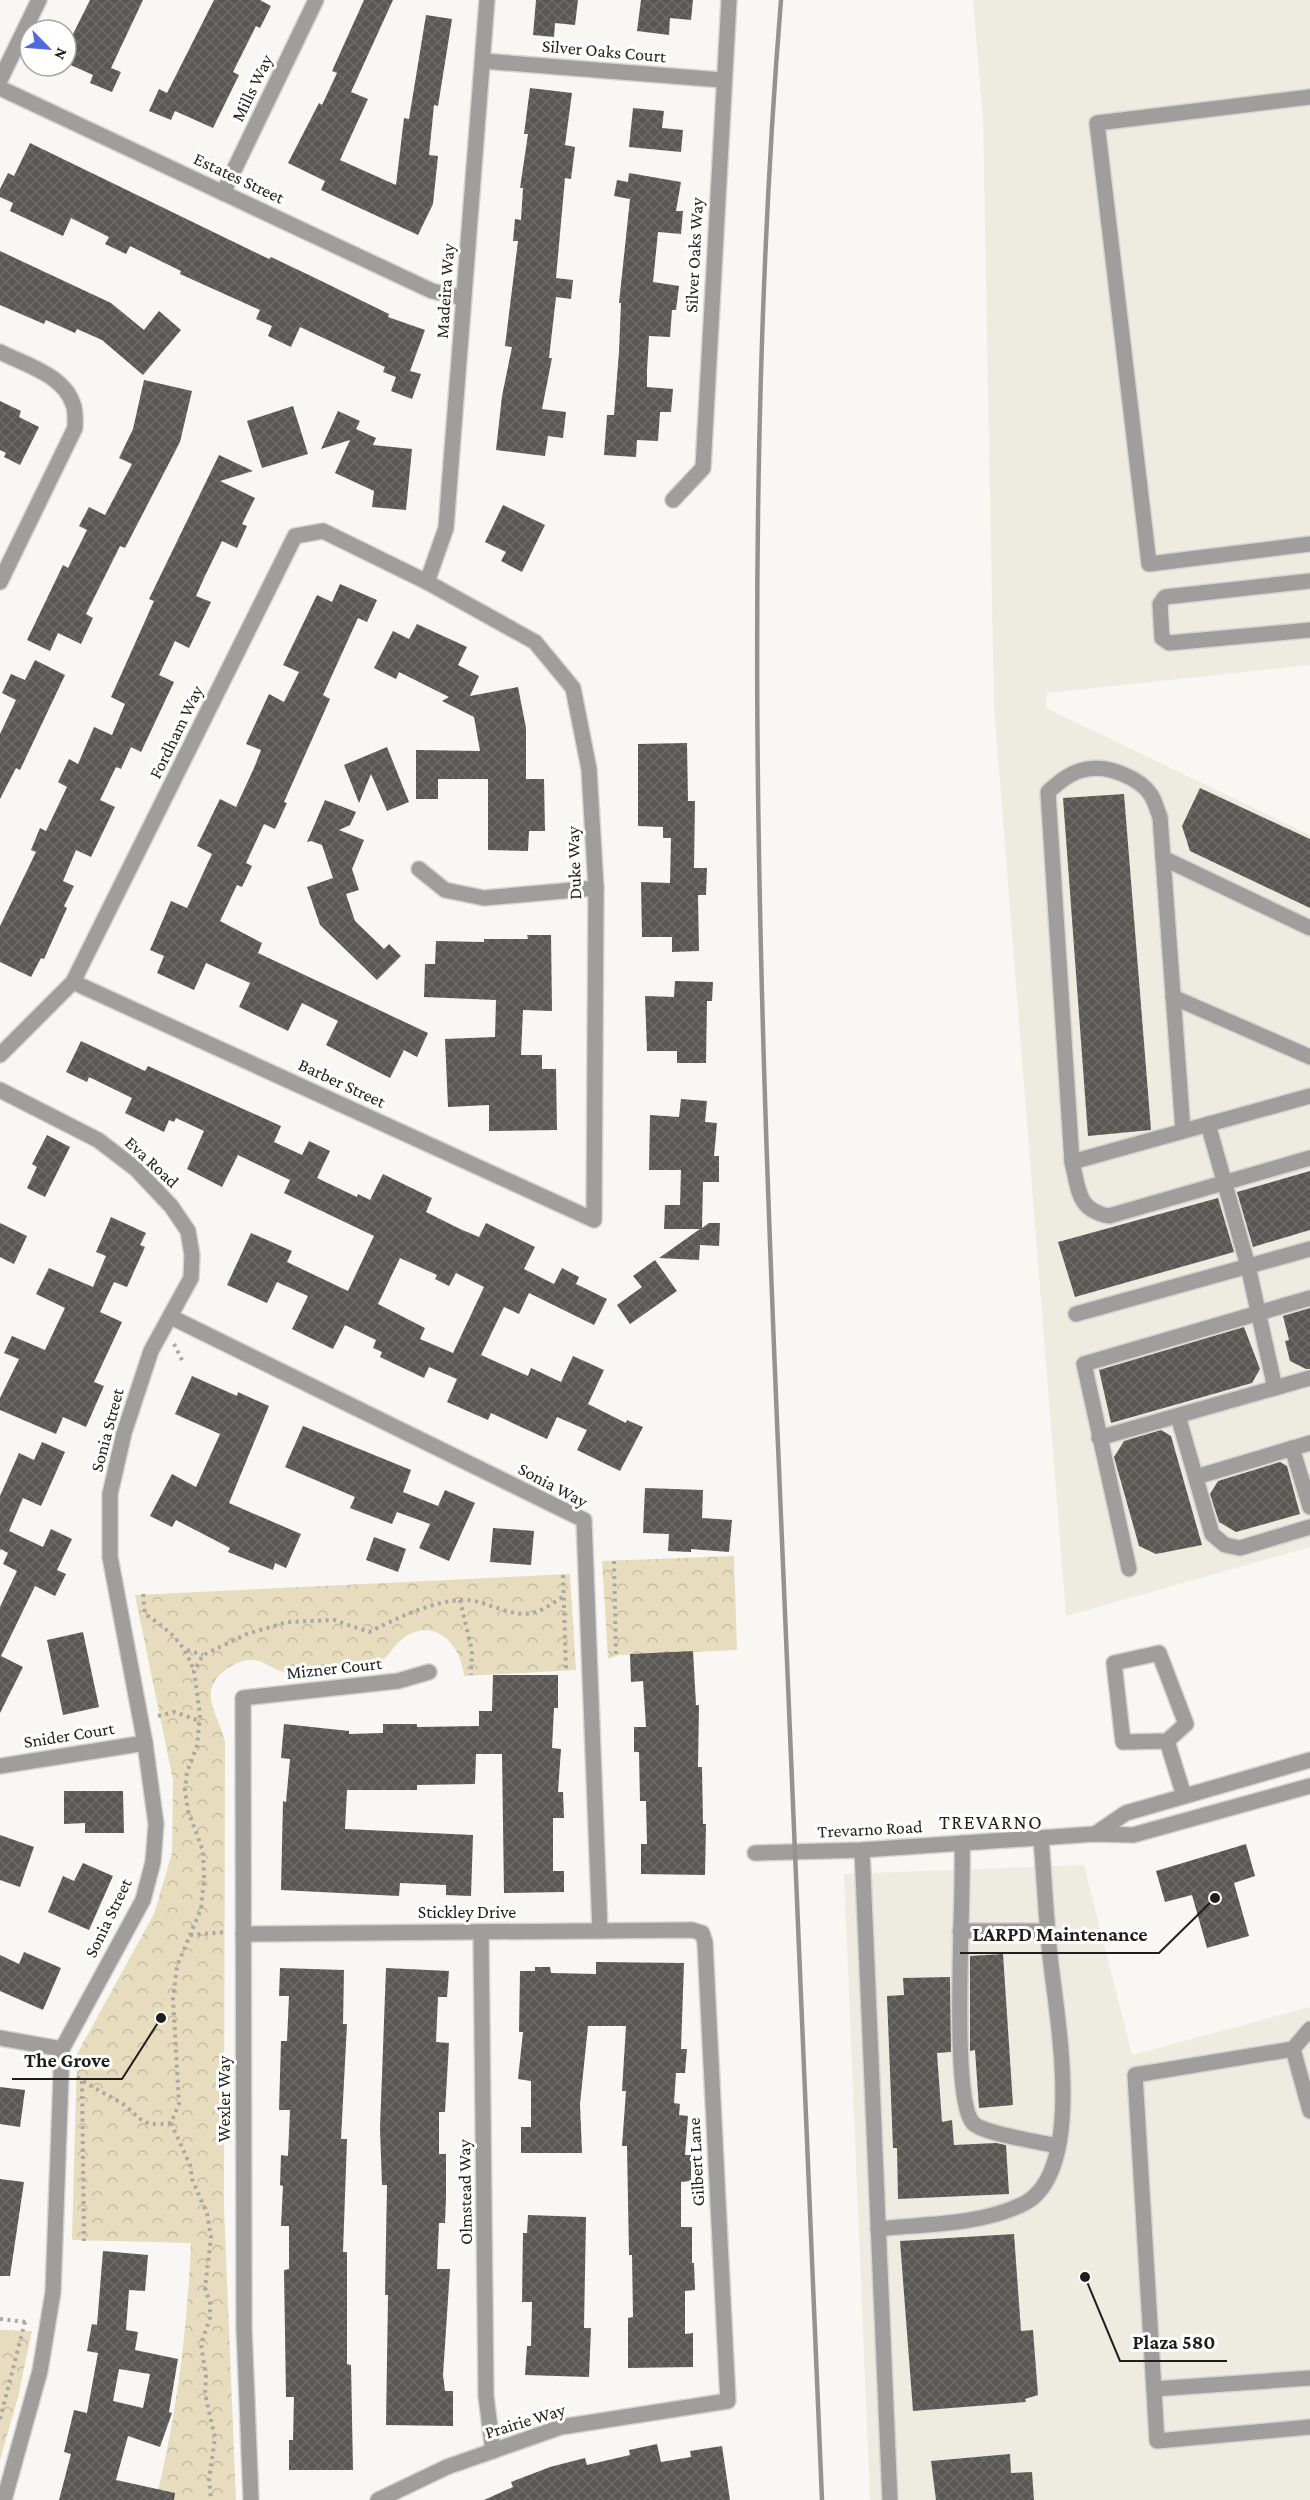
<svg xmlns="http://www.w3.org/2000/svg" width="1310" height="2500" font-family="'Crimson Pro',serif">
  <defs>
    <pattern id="forest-crowns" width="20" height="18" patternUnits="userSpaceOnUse" patternTransform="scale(1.5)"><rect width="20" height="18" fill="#e7dcbe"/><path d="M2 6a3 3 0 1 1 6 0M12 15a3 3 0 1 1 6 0" fill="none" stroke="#c6bca3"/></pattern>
    <pattern id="building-cross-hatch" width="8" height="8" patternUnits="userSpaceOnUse" patternTransform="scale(1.5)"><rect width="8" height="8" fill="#595855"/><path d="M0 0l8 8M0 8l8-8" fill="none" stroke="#6d6c69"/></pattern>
  </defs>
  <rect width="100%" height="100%" fill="#f8f7f3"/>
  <g fill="#eeebe0">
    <polygon points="973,0 1310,0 1310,665 1047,693 1046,708 1310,835 1310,1547 1066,1616 994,707 983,120"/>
    <polygon points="1084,1865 1132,2055 1310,2007 1310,2500 870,2500 844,1874"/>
  </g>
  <g fill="url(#forest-crowns)">
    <polygon points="734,1556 737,1650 619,1655 608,1659 602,1561"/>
    <path d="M570,1574L576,1670L464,1676C461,1647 439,1619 408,1635C392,1644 387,1662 371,1670C351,1670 301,1676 284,1672C274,1670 264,1661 254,1660C246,1659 234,1664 228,1668C195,1691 218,1712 225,1741L224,2207L236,2500H156C177,2413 187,2332 191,2243L72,2240L77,2054L154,1914L172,1853L173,1780L135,1595Z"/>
    <polygon points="0,2330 32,2331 18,2397 0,2460"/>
  </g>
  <g fill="url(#building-cross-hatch)" fill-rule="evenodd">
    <polygon points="90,0 143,0 111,68 121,72 112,92 90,83 93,75 66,63 66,48"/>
    <polygon points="214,0 260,0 271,6 260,28 256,26 233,72 239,75 213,128 175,111 171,120 149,111 159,89 167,93"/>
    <polygon points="364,0 393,0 351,92 368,99 340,160 396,185 404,118 409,119 426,15 452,19 438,106 434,105 429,155 438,156 433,204 418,235 321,190 325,181 288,163 319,103 322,105 337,73 332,71"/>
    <polygon points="536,0 578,0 575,25 555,23 554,37 533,35"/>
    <polygon points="641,0 693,0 691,20 670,18 669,35 637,31"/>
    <polygon points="530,88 572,93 565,145 575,147 571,179 565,178 556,278 573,280 571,299 556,297 549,358 552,358 542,409 566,412 563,438 548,436 545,456 496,450 502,396 512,347 505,346 518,241 513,241 515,219 521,220 523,188 520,188 528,134 524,134"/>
    <polygon points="633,108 664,111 662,128 683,130 681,152 629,147"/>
    <polygon points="30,143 269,259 271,257 311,276 389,314 388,317 425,330 410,371 421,374 412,399 391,391 396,377 383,372 385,367 300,327 291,347 268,336 272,326 256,319 260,310 180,274 181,271 130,246 126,254 105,244 109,237 71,218 63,236 10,211 13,203 0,197 0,189 8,173 14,176"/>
    <polygon points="629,173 681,182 676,211 683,211 681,234 658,232 653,282 679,286 676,310 672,310 670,337 649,336 647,370 647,387 673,389 671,412 660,412 658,441 637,440 636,457 604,455 607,415 614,415 619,352 621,303 619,303 630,199 614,196 617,180 628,182"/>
    <polygon points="0,251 111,303 144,330 159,311 181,330 143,375 102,340 77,329 75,333 46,320 44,324 0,305"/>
    <polygon points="144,380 192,391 180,442 125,548 120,546 86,614 93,618 81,644 58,633 50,651 27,640 63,565 68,568 87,530 79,526 89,507 105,515 132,464 119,458 133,429"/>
    <polygon points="0,401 21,411 19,417 39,427 20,465 4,457 6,453 0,450"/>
    <polygon points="293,406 308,454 262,468 247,421"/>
    <polygon points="338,411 360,421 356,429 376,438 373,445 412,449 406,510 372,507 374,491 335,473 350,440 321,449"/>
    <polygon points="219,455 253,471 220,481 255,498 242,524 247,526 237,548 222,541 204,578 196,596 211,602 189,648 175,641 159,675 174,682 141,752 131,747 121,769 116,767 100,800 115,807 91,857 76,850 63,881 74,886 64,906 67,908 44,959 41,958 31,977 0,962 0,926 36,852 31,850 40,828 46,831 67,787 58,782 69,759 78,764 94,727 112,735 125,704 111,697 154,601 149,599"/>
    <polygon points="503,505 545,525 522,572 501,561 506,552 485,542"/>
    <polygon points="340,584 377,600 367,622 358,618 323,695 330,699 284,802 287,803 275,829 264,824 246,863 252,866 242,887 237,885 220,921 262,943 258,953 428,1033 417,1057 404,1050 390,1078 326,1045 338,1021 302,1003 288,1031 239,1007 250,983 206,963 194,990 157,973 164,956 150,950 171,901 187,908 212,854 197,846 220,799 236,807 254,768 261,750 246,744 269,694 284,702 299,672 283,665 317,595 332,602"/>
    <polygon points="417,624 467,647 458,665 479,676 470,696 518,687 526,728 526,779 544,779 545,831 529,831 528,851 488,850 488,779 438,779 438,799 416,799 416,750 480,751 474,717 442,701 449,697 399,672 396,679 374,668 393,631 409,639"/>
    <polygon points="35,660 65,675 20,770 16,768 0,799 0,734 16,700 2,693 11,674 25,680"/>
    <polygon points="687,743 688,801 695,801 694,868 707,868 706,895 698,895 699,951 672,952 672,937 642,937 641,882 670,883 671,838 663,838 663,827 638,826 638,744"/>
    <polygon points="387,747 409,802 387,811 371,774 359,803 344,765"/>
    <polygon points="1200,788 1310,839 1310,908 1190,851 1182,826"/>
    <polygon points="1124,794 1151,1130 1088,1136 1063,798"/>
    <polygon points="325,800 356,812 350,825 339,830 364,840 352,869 359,890 346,894 355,921 384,949 389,944 401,956 377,980 320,925 307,887 333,878 322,845 311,841 307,842"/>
    <polygon points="527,935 551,935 552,1011 523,1010 521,1055 542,1055 542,1069 556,1069 557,1130 489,1131 489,1105 448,1107 445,1039 495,1037 496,1000 424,997 425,964 435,964 436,941 484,942 484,939 528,939"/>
    <polygon points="675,981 713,982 712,1001 707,1001 706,1063 677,1063 677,1051 647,1051 645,996 674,997"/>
    <path d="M81,1041L145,1071L148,1066L281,1126L274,1142L302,1155L309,1141L330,1151L317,1178L357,1197L358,1194L370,1200L383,1174L432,1198L426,1212L460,1229L479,1237L486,1223L535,1247L524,1269L554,1284L562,1268L579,1277L576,1284L607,1299L594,1325L529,1293L519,1314L504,1307L481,1355L528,1376L531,1368L561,1382L573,1356L604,1370L588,1404L626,1423L627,1420L643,1427L620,1471L577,1450L587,1430L557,1417L547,1439L491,1413L488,1420L447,1402L457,1379L429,1367L424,1378L380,1357L382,1352L373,1348L376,1340L345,1325L333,1349L292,1329L308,1296L277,1282L267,1303L227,1285L251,1233L292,1251L287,1262L348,1291L374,1236L284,1193L290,1180L238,1155L222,1187L187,1169L204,1131L176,1118L174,1122L169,1120L164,1132L125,1113L132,1098L89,1077L87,1082L66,1072ZM400,1258L437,1275L435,1279L449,1286L456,1273L484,1287L453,1353L420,1339L425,1328L378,1304Z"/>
    <polygon points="681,1099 707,1101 705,1122 717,1123 714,1156 719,1156 719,1182 703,1182 702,1228 709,1223 720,1223 719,1246 700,1245 699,1260 659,1258 700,1229 664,1229 665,1205 680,1205 681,1170 649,1170 650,1115 679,1117"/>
    <polygon points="47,1135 70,1147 45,1197 27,1188 37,1167 32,1164"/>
    <polygon points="1310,1171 1310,1230 1253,1247 1237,1192"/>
    <polygon points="1218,1198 1234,1252 1075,1297 1058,1242"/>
    <polygon points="111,1217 146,1233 140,1245 145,1247 127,1287 114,1282 100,1312 122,1322 94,1382 104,1386 86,1427 63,1417 56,1434 0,1410 0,1398 19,1359 4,1353 12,1336 45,1350 65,1308 36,1294 49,1268 93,1287 106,1256 96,1252"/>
    <polygon points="0,1223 27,1236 14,1264 0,1257"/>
    <polygon points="655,1260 677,1291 630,1324 617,1305 642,1287 633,1276"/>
    <polygon points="1310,1308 1310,1369 1306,1369 1290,1361 1285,1341 1289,1340 1283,1316"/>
    <polygon points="1244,1327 1260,1369 1252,1383 1111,1423 1099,1370"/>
    <polygon points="192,1376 237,1396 238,1392 269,1406 229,1503 301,1534 286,1568 275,1563 273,1570 228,1552 230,1548 176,1520 172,1527 150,1516 172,1474 196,1487 220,1434 175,1414"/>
    <polygon points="303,1426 411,1470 403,1492 438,1506 445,1490 475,1503 449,1561 419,1548 430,1524 397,1512 392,1524 350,1508 355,1497 285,1467"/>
    <polygon points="1161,1430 1171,1436 1202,1545 1156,1554 1139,1546 1114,1457 1124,1441"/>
    <polygon points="42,1442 65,1452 41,1506 23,1498 9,1531 43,1547 51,1529 72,1539 57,1570 66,1574 55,1596 35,1586 1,1656 23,1667 0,1713 0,1607 17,1571 3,1564 8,1553 1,1549 0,1551 0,1496 19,1453 34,1460"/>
    <polygon points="1280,1462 1287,1466 1300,1514 1236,1532 1219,1522 1210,1494 1218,1481"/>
    <polygon points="645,1488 703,1490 702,1518 732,1520 729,1552 691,1549 691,1552 668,1551 669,1534 643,1533"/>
    <polygon points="493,1528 534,1531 531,1565 490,1562"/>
    <polygon points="374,1537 406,1549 398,1572 366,1560"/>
    <polygon points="83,1632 99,1707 63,1715 47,1640"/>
    <polygon points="693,1651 696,1705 699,1705 698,1767 702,1767 703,1824 706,1824 705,1875 641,1874 641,1844 647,1844 646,1801 640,1801 639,1752 634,1752 634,1727 646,1727 643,1681 631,1682 630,1654"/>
    <polygon points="493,1675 558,1675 558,1708 554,1708 552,1748 561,1749 558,1792 563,1792 564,1818 553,1818 553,1871 564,1871 564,1892 504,1893 502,1754 476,1754 475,1784 417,1785 417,1790 347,1790 345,1829 473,1835 471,1896 446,1895 446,1885 400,1883 399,1896 281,1890 283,1801 286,1802 290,1759 281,1758 284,1724 349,1731 349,1734 383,1733 383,1724 417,1724 417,1727 479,1726 479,1711 492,1711"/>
    <polygon points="64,1791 123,1791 124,1833 85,1833 85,1823 64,1824"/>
    <polygon points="0,1835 34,1847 20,1887 0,1880"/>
    <polygon points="1246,1844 1255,1876 1234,1883 1249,1936 1207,1948 1192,1895 1165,1902 1156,1871"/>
    <polygon points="83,1863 113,1876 89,1930 48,1912 63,1876 74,1881"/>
    <polygon points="24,1952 61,1968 43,2010 0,1991 0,1955 19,1964"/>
    <polygon points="1003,1954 1013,2105 979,2108 975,2050 970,2051 970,1956"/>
    <polygon points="596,1962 684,1963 681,2049 687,2049 685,2073 676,2073 674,2103 680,2104 679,2115 688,2116 685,2155 691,2155 691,2181 681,2182 681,2227 692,2227 692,2263 694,2263 695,2290 685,2291 685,2334 693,2333 693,2367 628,2368 628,2318 633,2317 632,2255 629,2255 627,2146 622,2146 626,2091 622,2091 626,2026 588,2026 580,2104 582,2153 521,2153 521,2127 531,2127 531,2081 518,2079 523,2032 519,2032 520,1971 535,1971 535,1967 550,1967 551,1973 596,1974"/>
    <polygon points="280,1968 344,1970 343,2024 347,2024 341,2139 347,2139 343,2252 347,2252 347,2364 351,2365 353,2470 289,2470 289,2440 293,2440 294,2397 286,2397 284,2270 289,2269 289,2226 281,2226 283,2186 280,2185 281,2155 288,2156 290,2110 279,2110 281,2041 287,2041 289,1996 279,1996"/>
    <polygon points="386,1968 449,1971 447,1997 438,1997 436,2042 449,2043 445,2112 439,2112 439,2154 446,2154 446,2198 445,2223 439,2223 437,2269 450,2269 443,2375 445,2391 453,2391 453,2426 386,2425 388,2295 385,2295 387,2185 382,2185 380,2129"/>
    <polygon points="950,1977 951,2052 937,2053 942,2122 952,2120 954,2145 996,2143 1006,2145 1009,2194 898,2199 897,2148 893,2148 887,1996 904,1995 903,1978"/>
    <polygon points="0,2087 25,2090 20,2127 0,2124"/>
    <polygon points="0,2179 24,2182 10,2276 0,2276"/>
    <polygon points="528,2215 586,2217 584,2328 591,2328 589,2377 525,2375 527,2346 531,2346 532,2302 522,2302 523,2233 527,2233"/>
    <polygon points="1014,2234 1021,2331 1033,2330 1038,2395 1025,2399 1026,2402 913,2411 900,2241"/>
    <path d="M103,2251L148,2255L145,2291L129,2290L126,2330L138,2332L135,2350L178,2359L169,2412L172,2413L160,2447L128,2436L116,2480L175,2493L174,2500H59L71,2454L64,2452L74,2410L87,2413L98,2353L87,2351L92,2324L97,2325ZM119,2369L150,2374L143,2408L113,2401Z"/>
    <polygon points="657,2444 661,2462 691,2457 690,2451 722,2446 730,2500 484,2500 513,2487 511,2482 550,2467 585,2458 587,2465 630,2455 629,2450"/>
    <polygon points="1010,2454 1011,2473 1032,2472 1034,2500 936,2500 931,2461"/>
  </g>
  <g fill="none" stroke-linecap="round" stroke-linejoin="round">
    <g stroke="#d5d4d1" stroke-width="18">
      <g id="minor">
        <polyline points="483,61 722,80"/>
        <polyline points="0,80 39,0"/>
        <polyline points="0,88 432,291 463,298"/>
        <polyline points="1310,97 1097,123 1149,564 1310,544"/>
        <polyline points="223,193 316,0"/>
        <path d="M0,352C24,364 64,375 73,404C76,411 75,420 75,428L0,582"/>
        <polyline points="673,500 703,468 729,0"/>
        <polyline points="1310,581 1165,597 1160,604 1162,638 1169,643 1310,630"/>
        <polyline points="427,582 446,528 487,0"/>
        <polyline points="1163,858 1310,928"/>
        <polyline points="419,869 445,890 484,898 596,888"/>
        <polyline points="1173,997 1310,1057"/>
        <polyline points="0,1055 73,982 295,536 323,531 427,582 535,642 573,688 589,769 596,888 594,1220 73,982"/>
        <polyline points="0,1090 98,1140 136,1169 171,1206 188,1231 192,1255 191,1278 151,1351 124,1433 110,1494 110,1557 145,1743 156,1824 153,1862 143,1900 62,2049 53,2292 40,2371 4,2500"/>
        <polyline points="1208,1124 1248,1266 1275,1388"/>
        <path d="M1183,1131L1160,817C1157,810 1155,801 1151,795C1140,778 1108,765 1088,769C1072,771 1060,781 1048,792L1072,1162C1079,1190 1077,1210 1109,1216L1310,1158"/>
        <polyline points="1072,1162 1310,1096"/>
        <polyline points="1076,1314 1310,1249"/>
        <polyline points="171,1317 584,1520 600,1931"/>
        <polyline points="1178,1416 1212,1534 1225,1545 1240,1548 1310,1527"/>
        <polyline points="1099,1438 1310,1378"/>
        <polyline points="1292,1448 1310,1507"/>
        <polyline points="1196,1477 1310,1443"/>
        <polyline points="1129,1569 1084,1364 1310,1298"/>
        <polyline points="1167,1741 1123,1742 1114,1663 1159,1653 1186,1724 1167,1741 1184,1796"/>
        <polyline points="0,1766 145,1743"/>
        <polyline points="1095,1834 1126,1813 1310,1760"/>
        <path d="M962,1843C965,1888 949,2102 974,2124C986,2134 1040,2142 1058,2146"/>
        <polyline points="862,1850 890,2500"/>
        <polyline points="755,1853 862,1850 1095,1834 1133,1835 1310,1786"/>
        <polyline points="960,1931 1047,1931"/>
        <polyline points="481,1932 486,2396 493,2451"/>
        <polyline points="243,1934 692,1930 702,1933 705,1942 728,2401 561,2427 447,2467 378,2500"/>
        <polyline points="0,2038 62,2049"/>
        <polyline points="1293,2049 1310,2029"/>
        <polyline points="1310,2111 1293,2049 1135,2075 1157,2441 1310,2427"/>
        <path d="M878,2229C924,2224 979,2225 1021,2205C1088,2175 1056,2014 1050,1956C1046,1917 1044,1877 1041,1838"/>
        <polyline points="1154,2389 1310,2378"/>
        <polyline points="251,2500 244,2327 243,1698 398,1681 429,1672"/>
      </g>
    </g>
    <g stroke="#a9a8a5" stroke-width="4" stroke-dasharray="3 4.5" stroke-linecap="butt">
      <polyline points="174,1344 183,1362"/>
      <polyline points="614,1561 616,1656"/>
      <polyline points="563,1575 566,1670"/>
      <path d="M143,1594L145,1614C171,1632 183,1641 194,1671"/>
      <polyline points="460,1600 472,1651 471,1675"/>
      <polyline points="187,1650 203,1655"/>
      <polyline points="158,1716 174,1712 200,1721"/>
      <polyline points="190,1935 227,1932"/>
      <path d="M77,2077C90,2086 104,2093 118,2101C141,2114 136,2128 171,2123L179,2104L173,1999L177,1966L201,1909L204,1879L203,1851L188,1811L185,1790L187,1772L197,1746L200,1715L194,1671L203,1655L247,1634L287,1622L334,1620L369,1632C398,1618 427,1603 460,1600C486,1598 510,1620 536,1612C545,1609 555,1602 564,1596"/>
      <polyline points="82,2081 84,2241"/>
      <polyline points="171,2123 190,2165 192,2179 207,2214 211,2237 205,2288 210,2303 210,2318 201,2344 206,2377 205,2394 215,2438 209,2479 211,2500"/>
      <polyline points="0,2319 26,2322"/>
      <polyline points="0,2419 25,2322"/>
    </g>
    <use href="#minor" stroke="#9f9e9d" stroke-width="15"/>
    <path stroke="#939390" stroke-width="4.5" d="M781,0C742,481 758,964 778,1445C793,1797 807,2148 822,2500"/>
  </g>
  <g text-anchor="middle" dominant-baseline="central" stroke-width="6" stroke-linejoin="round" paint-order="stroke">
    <g font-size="18" fill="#1e1e1d" stroke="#fff">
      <text transform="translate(604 51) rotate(5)">Silver Oaks Court</text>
      <text transform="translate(252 88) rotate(-64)">Mills Way</text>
      <text transform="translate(239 178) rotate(25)">Estates Street</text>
      <text transform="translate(694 255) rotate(-87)">Silver Oaks Way</text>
      <text transform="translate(445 291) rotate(-86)">Madeira Way</text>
      <text transform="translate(176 732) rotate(-64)">Fordham Way</text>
      <text transform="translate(574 863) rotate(-92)">Duke Way</text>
      <text transform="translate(342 1083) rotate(25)">Barber Street</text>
      <text transform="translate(152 1162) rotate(43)">Eva Road</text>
      <text transform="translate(107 1430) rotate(-75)">Sonia Street</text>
      <text transform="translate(553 1485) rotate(28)">Sonia Way</text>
      <text transform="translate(334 1668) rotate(-6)">Mizner Court</text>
      <text transform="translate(69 1735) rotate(-9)">Snider Court</text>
      <text transform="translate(870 1829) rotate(-3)">Trevarno Road</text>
      <text x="467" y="1912">Stickley Drive</text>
      <text transform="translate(108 1918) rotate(-64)">Sonia Street</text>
      <text transform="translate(224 2099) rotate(-90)">Wexler Way</text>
      <text transform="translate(696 2162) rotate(-93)">Gilbert Lane</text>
      <text transform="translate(465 2192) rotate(-91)">Olmstead Way</text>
      <text transform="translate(525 2421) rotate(-17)">Prairie Way</text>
    </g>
    <g font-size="20" letter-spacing="1.5" fill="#1e1e1d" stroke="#fff">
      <text x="991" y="1822">TREVARNO</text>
    </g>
  </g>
  <path fill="none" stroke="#1e1e1d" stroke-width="2" d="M1215 1898L1159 1953H960M161 2018L122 2079H12M1085 2277L1120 2361H1227"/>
  <g fill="#1e1e1d" stroke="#fff" stroke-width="2">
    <circle cx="1215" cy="1898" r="6"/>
    <circle cx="161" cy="2018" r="6"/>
    <circle cx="1085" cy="2277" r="6"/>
  </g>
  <g font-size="20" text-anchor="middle" font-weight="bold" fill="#1e1e1d" stroke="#fff" stroke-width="6" stroke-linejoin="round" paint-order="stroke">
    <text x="1060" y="1941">LARPD Maintenance</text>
    <text x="67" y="2067">The Grove</text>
    <text x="1174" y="2349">Plaza 580</text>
  </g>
  <g transform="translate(48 48) rotate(115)"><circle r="28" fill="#ffffff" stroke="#a5a5a5" stroke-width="1.5"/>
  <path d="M0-4.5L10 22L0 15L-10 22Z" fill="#5069de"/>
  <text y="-9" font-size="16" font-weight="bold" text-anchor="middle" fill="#1e1e1d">N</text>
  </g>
</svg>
